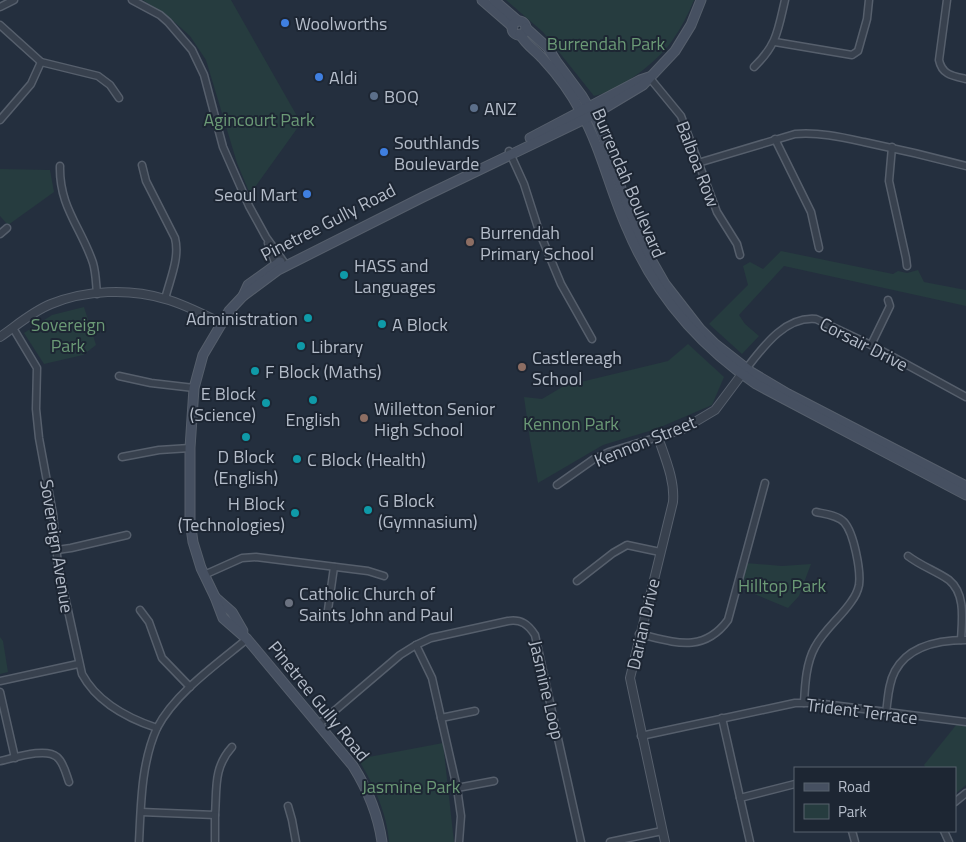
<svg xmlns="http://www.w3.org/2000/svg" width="966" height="842" font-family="'Titillium Web',sans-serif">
  <rect width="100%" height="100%" fill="#242f3e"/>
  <g fill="#263c3f">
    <polygon points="143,0 231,0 301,123 250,194 237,163 206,60 190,36 170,18"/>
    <path d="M506,0H694C688,15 681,28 672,41C657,62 620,91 594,96L543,32Z"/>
    <polygon points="0,169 50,170 54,192 8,225 0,216"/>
    <polygon points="781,251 893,274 898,271 907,273 918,270 924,282 966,290 966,306 784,266 739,315 745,324 759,336 742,354 709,324 748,285 743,266 750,262 763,269"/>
    <polygon points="84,307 96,345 83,355 44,364 24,333 52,315"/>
    <polygon points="688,344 724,377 712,405 656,429 603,445 538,483 530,440 524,397 542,399 564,386 668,361"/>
    <polygon points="746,563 782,566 811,564 799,596 788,608 740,588"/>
    <polygon points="0,637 3,641 8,672 0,674"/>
    <polygon points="957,724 966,725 966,785 955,794 955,768 926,768 924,765"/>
    <path d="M443,743L454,842H389C387,813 373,783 358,759Z"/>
  </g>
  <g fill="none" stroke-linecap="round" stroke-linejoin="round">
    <g stroke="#565f6c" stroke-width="9">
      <g id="minor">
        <polyline points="132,0 160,15 168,22 192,50 204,75 223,147 249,206 266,237 286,265"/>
        <path d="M947,0L939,60C942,75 953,76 966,79"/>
        <polyline points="0,7 14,0"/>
        <polyline points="0,25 41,62 98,76 110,85 119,98"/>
        <polyline points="775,42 852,55 858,51 867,19 869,0"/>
        <path d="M754,67C777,45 778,30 785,0"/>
        <polyline points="649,77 681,116 717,212 737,244 740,255"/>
        <polyline points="0,120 31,84 41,62"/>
        <polyline points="775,139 811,212 819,248"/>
        <polyline points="892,147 889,181 906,258 907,266"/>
        <polyline points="509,151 524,184 539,231 561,284 592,339"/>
        <path d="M698,163L795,134C819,132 841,137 864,142C898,149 932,157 966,166"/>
        <path d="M142,165L146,181L175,238C180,258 170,279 165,299"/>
        <path d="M60,166C59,207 81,227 93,263C96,273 96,284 97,294"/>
        <polyline points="0,234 7,228"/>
        <polyline points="268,243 277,268"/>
        <path d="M13,328L37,368L36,409L39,438L53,514L58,565L82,674C97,702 127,718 157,728"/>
        <polyline points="871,345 890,306 888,300"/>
        <path d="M746,369C763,347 785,316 816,319L871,345L966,397"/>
        <polyline points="119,376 151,383 194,388"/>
        <polyline points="122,457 159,450 190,448"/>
        <polyline points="557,485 594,459 609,452 658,437"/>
        <polyline points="57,550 71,548 127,535"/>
        <path d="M908,556C921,566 936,571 949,580C966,594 962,620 961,640"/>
        <polyline points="204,575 242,558 256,557 368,571 384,576"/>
        <polyline points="577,581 613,553 627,545 660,552"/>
        <polyline points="140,610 149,622 162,658 190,687"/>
        <polyline points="327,617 334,567"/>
        <path d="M639,634C674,642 703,654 728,620L765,483"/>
        <polyline points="416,645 432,678 457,788 461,816 459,842"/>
        <polyline points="0,681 78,664"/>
        <polyline points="0,692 15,758"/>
        <path d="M804,703C805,685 806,663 815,647C824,630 840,618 851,602C854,598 858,590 859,585C861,571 854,533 844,522C837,515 825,514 816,512"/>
        <path d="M886,713C888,699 888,684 895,671C909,645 939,640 966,640"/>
        <polyline points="441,718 475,711"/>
        <polyline points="722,718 750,842"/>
        <path d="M319,724L400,655L416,645L431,638L508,621C521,619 528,624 535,635L581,842"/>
        <polyline points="641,736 795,703 816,703 966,722"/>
        <path d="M0,761C14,758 46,747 57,757C64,763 66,774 69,782"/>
        <polyline points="457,788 494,781"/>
        <polyline points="740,798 795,784"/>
        <polyline points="955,802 966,793"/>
        <polyline points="288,806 292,820 296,842"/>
        <path d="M141,812L215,815C217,789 213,768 232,747"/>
        <polyline points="852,831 855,842"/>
        <polyline points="944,831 949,842"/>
        <path d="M139,842C141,805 141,763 157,728C175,693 217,664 247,639"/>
        <polyline points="215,842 215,815"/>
        <polyline points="610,842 662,831"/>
      </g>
    </g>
    <g stroke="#565f6c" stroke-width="10">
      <g id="tertiary">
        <path d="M0,337C16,326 33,311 51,304C85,290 130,288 165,299C184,304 203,314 221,323"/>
        <path d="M665,842L630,678L673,502C675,480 665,458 658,437L683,429L715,410L745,370"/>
      </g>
    </g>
    <g stroke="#565f6c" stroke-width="11">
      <g id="secondary">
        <polyline points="482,0 513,27"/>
        <polyline points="494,0 518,21"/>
        <circle cx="519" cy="28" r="7"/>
        <polyline points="526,28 548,48 556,61 582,96 598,123 634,225 649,256 665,284 700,329 714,343 751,372 788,394 966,486"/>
        <path d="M520,34C525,44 536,51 543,59C558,75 571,93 581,112C601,148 610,190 627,228C654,293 699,345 756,384L966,495"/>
        <polyline points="530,138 640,80 649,77"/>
        <polyline points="243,296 248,285 280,262"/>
        <polyline points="215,597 232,612 243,631"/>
        <path d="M382,842C378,814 368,790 353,766L247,639L223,618L215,597L201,568L193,542L190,520V448L194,388L203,355L229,311L243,296L278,270L423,197L593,115L643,85L675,51L691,25L701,0"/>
      </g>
    </g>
    <use href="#minor" stroke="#38414e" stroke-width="6"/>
    <use href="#tertiary" stroke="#38414e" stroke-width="8"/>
    <use href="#secondary" stroke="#465061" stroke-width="9"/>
  </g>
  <g fill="#3f7fe0" stroke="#1d2633" stroke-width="2">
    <circle cx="285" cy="23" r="5"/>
    <circle cx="319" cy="77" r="5"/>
    <circle cx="384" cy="152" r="5"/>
    <circle cx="307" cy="194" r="5"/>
  </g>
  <g fill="#5c6f8a" stroke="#1d2633" stroke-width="2">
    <circle cx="374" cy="96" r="5"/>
    <circle cx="474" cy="108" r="5"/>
  </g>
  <g fill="#8d6e63" stroke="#1d2633" stroke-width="2">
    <circle cx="470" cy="242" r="5"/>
    <circle cx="522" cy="367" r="5"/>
    <circle cx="364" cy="418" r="5"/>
  </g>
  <g fill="#0f9aa8" stroke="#1d2633" stroke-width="2">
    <circle cx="344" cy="275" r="5"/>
    <circle cx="308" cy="318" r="5"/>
    <circle cx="382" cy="324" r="5"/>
    <circle cx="301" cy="346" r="5"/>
    <circle cx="255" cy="371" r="5"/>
    <circle cx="313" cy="400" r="5"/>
    <circle cx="266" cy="403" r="5"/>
    <circle cx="246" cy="437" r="5"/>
    <circle cx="297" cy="459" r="5"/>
    <circle cx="368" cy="510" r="5"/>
    <circle cx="295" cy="513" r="5"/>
  </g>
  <circle fill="#6b7280" stroke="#1d2633" stroke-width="2" cx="289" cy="603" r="5"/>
  <g text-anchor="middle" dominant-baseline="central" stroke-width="4" stroke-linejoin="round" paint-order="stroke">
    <g font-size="18" fill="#b4bcc9" stroke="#1d2633" text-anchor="start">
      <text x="295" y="23">Woolworths</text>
      <text x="329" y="77">Aldi</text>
      <text x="384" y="96">BOQ</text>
      <text x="484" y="108">ANZ</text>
      <text x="394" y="142">Southlands<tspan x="394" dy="21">Boulevarde</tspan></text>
      <text x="297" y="194" text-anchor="end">Seoul Mart</text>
      <text x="480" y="232">Burrendah<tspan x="480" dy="21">Primary School</tspan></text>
      <text x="354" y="265">HASS and<tspan x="354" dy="21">Languages</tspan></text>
      <text x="298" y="318" text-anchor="end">Administration</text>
      <text x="392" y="324">A Block</text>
      <text x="311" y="346">Library</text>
      <text x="532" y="357">Castlereagh<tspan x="532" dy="21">School</tspan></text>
      <text x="265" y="371">F Block (Maths)</text>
      <text x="256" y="393" text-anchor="end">E Block<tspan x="256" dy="21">(Science)</tspan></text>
      <text x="374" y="408">Willetton Senior<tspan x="374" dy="21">High School</tspan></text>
      <text x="313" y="419" text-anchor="middle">English</text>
      <text x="246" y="456" text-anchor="middle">D Block<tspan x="246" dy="21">(English)</tspan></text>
      <text x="307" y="459">C Block (Health)</text>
      <text x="378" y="500">G Block<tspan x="378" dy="21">(Gymnasium)</tspan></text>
      <text x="285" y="503" text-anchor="end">H Block<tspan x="285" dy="21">(Technologies)</tspan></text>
      <text x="299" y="593">Catholic Church of<tspan x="299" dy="21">Saints John and Paul</tspan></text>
    </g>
    <g font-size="18" fill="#6b9a76" stroke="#1d2633">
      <text x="606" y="43">Burrendah Park</text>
      <text x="259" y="119">Agincourt Park</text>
      <text x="68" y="324">Sovereign<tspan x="68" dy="21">Park</tspan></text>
      <text x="571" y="423">Kennon Park</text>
      <text x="782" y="585">Hilltop Park</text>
      <text x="411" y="786">Jasmine Park</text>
    </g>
    <g font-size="18" fill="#b4bcc9" stroke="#1d2633">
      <text transform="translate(698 164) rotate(69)">Balboa Row</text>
      <text transform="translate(629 183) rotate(67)">Burrendah Boulevard</text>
      <text transform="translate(328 222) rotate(-27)">Pinetree Gully Road</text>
      <text transform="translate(864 344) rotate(27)">Corsair Drive</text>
      <text transform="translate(645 441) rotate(-22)">Kennon Street</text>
      <text transform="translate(57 546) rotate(81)">Sovereign Avenue</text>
      <text transform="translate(643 624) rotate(-77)">Darian Drive</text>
      <text transform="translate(547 690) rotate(77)">Jasmine Loop</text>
      <text transform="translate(319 701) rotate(51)">Pinetree Gully Road</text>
      <text transform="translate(862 711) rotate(7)">Trident Terrace</text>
    </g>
  </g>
  <rect x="794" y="767" width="162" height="65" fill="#1d2633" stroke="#59626f"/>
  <rect x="804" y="783" width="25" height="8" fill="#465061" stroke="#59626f"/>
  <text x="838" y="792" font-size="15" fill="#b4bcc9">Road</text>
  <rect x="804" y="804" width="25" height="15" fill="#263c3f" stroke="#59626f"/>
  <text x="838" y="817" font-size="15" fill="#b4bcc9">Park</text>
</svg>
